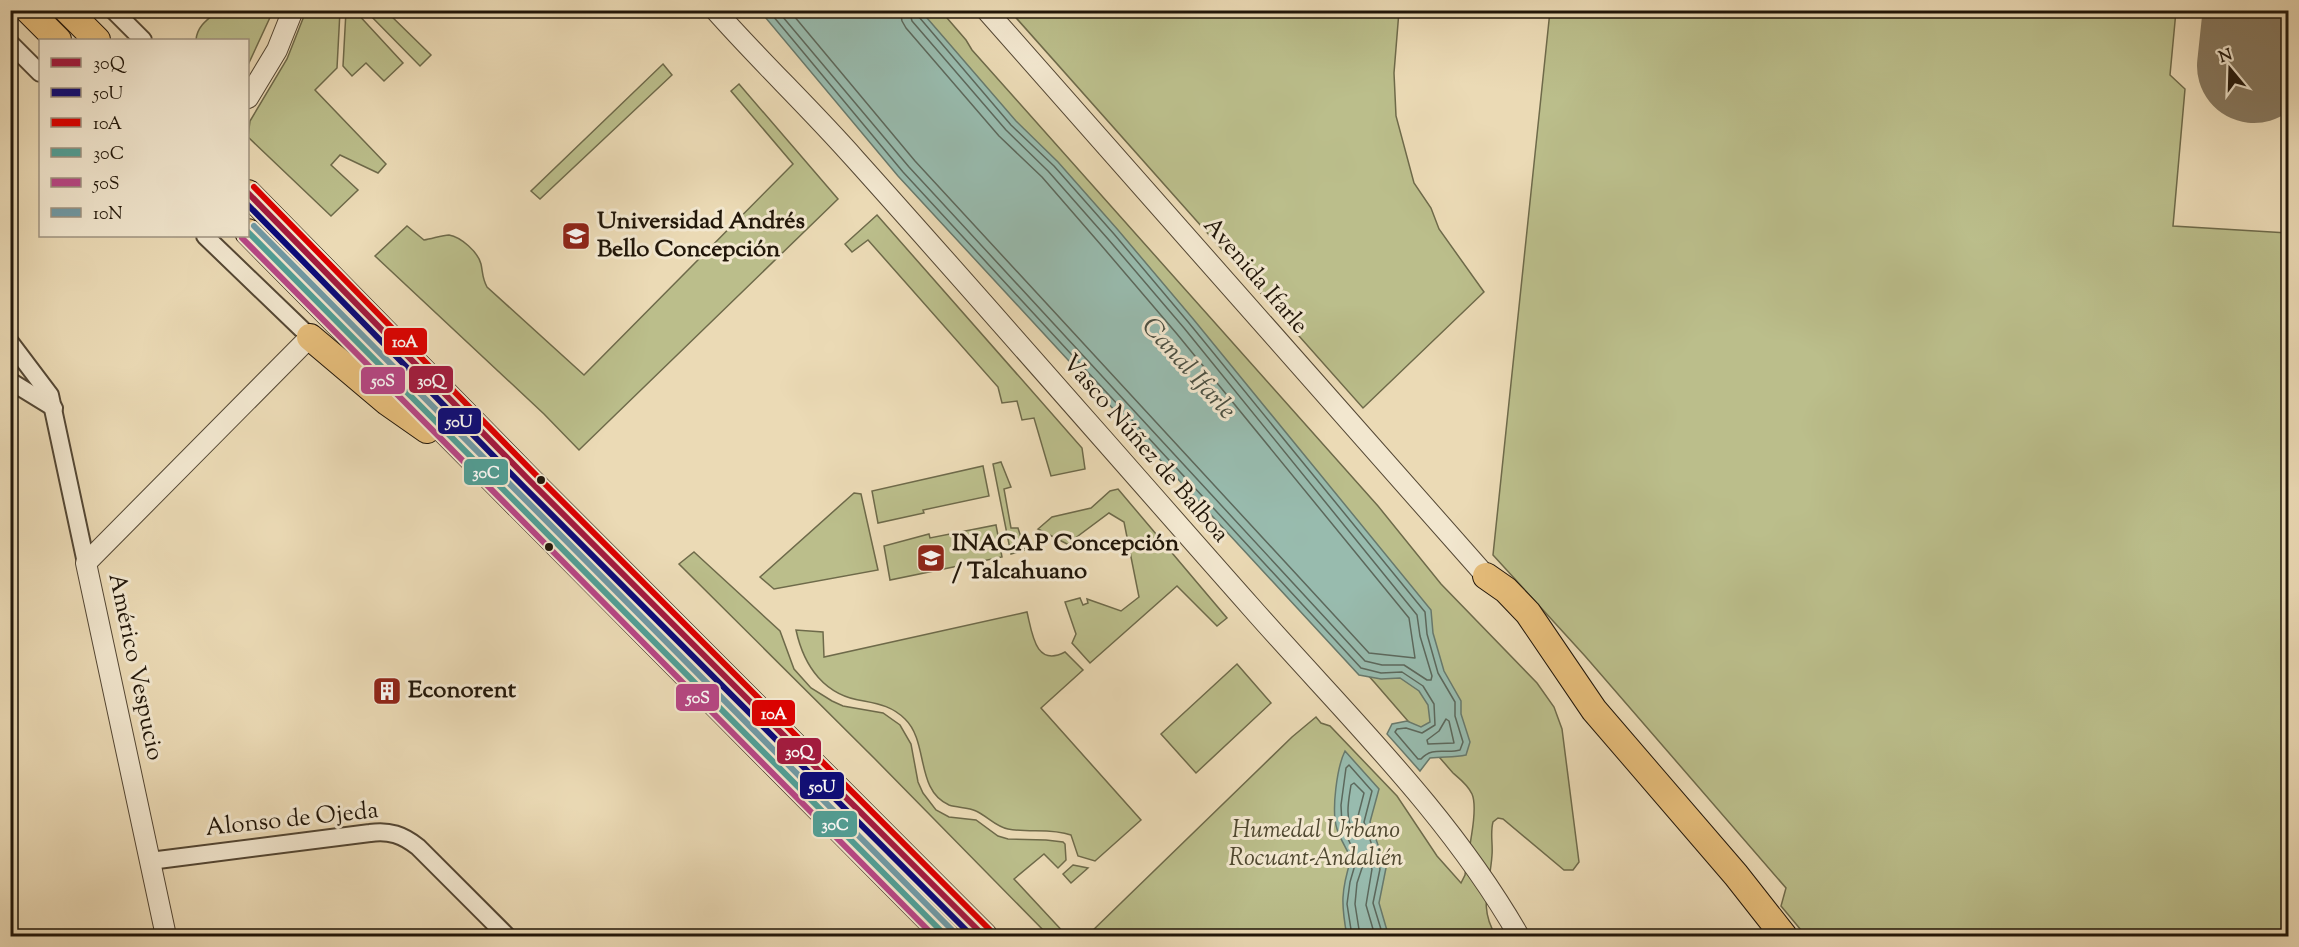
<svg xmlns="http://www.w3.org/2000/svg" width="2299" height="947" font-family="'Sorts Mill Goudy',serif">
  <rect width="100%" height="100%" fill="#ebdab5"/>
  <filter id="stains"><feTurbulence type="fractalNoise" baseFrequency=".00333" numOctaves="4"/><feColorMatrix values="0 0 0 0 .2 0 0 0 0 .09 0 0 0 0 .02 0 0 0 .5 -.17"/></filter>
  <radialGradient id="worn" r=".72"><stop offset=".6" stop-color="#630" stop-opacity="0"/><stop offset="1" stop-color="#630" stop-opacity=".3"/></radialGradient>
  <g fill="#bbbe8b" stroke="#6e6a4a" stroke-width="1.5">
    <path d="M219,10L273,11L248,65V40H196C197,26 208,19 219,10Z"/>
    <polygon points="306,11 340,11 337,68 315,90 386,164 378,173 340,155 331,165 358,190 331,216 248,137 250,121 287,59"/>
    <polygon points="346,11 355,11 403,63 384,81 366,63 352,76 343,66"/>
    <polygon points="366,11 386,11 431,55 420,66"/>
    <path d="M768,11H941L966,40L972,50L1378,506L1441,584L1537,683L1554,707L1562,729L1579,862L1573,870H1564L1503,819L1498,818L1493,822C1490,833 1493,844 1492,855C1490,887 1478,907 1496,936H1087L1292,737L1316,717L1321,723L1330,726L1397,796L1437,856L1461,883L1465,875C1467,856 1479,810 1472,794C1468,785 1460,779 1453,773L1375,683Z"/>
    <polygon points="1010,11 1399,11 1394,73 1396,116 1414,183 1431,208 1439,229 1484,292 1363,408"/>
    <polygon points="1550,11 2176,11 2170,75 2185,89 2173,226 2288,233 2288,936 1806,936 1781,906 1786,888 1585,656 1493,555"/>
    <polygon points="663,64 672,75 540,199 531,191"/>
    <path d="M739,84L838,199L579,450L544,414L375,256L407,226L424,240C432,239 442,235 449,235C461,237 478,252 481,264C483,273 482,278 487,287L584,375L793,164L731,91Z"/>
    <polygon points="877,215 1082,448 1085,469 1051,476 1034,418 1022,420 1017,401 1002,403 998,387 868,240 852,252 845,244"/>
    <polygon points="1001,462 1011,487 1004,489 1011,528 1018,528 1025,550 1011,554 993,464"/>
    <polygon points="983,466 989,496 923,510 924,513 878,523 872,491"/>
    <polygon points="1118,489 1227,618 1217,626 1177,586 1090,663 1072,643 1076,634 1065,602 1080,598 1083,605 1088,603 1087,599 1121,611 1139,597 1124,522 1109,513 1070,542 1071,546 1038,529 1052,517 1091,508 1110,491"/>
    <polygon points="854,493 861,494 878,570 774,589 760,577"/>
    <polygon points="996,525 1002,557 890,580 884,546 929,534 930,538"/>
    <polygon points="694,552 780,631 794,669 811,688 832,701 843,706 883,713 900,725 911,744 918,782 923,793 936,810 949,817 976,820 998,836 1008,839 1046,840 1063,842 1065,844 1066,860 1058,868 1044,854 1014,879 1067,936 1049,936 875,759 679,564"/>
    <path d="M1027,612C1032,632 1035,668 1065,652L1083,670L1041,708L1141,820L1095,861L1078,856L1071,835C1051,828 1029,833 1008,829C996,827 987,816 976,811C968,807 958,808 949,805C915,790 929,742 905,719C893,707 880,704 864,701C825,696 804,667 796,630L823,632L824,657Z"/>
    <polygon points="1237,664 1271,703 1196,773 1161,734"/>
    <polygon points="1073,865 1088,868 1071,883 1063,874"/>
  </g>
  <g fill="#98bbae" stroke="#68796c" stroke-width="1.5">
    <path d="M760,11H921L1016,121L1058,162L1118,230L1194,320L1431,610L1433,633L1444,671L1461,701V714L1470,742L1466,755C1453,758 1443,756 1430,758L1420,771L1387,734L1392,724L1407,721L1421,727L1430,722L1428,705L1419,691L1400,678L1381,679L1359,675L898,176Z"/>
    <path d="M1345,751L1379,789L1370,822L1386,868L1379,903L1388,934L1392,936H1347C1341,904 1341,891 1351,859C1347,849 1340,839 1337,829C1331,811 1337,767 1345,751Z"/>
  </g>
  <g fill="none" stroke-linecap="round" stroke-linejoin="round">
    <g stroke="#5c685c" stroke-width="1.5">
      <path d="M768,10L903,172L1361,668L1381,673L1402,672L1423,686L1434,704L1435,725L1422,733L1406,728L1397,729L1395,732L1418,759H1421C1432,746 1446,754 1460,750L1463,742L1455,716V702L1438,673L1427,634L1425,612L1189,323L1114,234L1054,166L1011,125L919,17L917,10"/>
      <polyline points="777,10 909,167 1365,661 1382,665 1404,665 1427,680 1431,680 1432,676 1420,636 1417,615 1184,328 1108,239 1048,171 1006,130 912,21 909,10"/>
      <polyline points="789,10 915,161 1369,653 1415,658 1409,618 1177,334 1101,245 1042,177 999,136 906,28 902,21 900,10"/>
      <polygon points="1446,719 1449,721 1454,743 1428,744 1427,740 1439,731"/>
      <path d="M1354,783L1364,793L1357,820V828L1354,830C1344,820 1349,798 1351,785Z"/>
      <polyline points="1352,936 1347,904 1350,882 1357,858 1342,826 1341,805 1346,768 1349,765 1372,791 1364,822 1380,869 1373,903 1383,936"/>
      <polyline points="1360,936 1355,904 1357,883 1364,862 1367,860 1372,869 1366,905 1375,936"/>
    </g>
    <polyline stroke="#86785f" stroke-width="114" points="2254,66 2260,10"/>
    <g stroke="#544734" stroke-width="20">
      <g id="minor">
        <polyline points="113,10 143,40"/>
        <polyline points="10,43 40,73"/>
        <polyline points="205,236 310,337"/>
        <polyline points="10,342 50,395 86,563"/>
        <polyline points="10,381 54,408"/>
        <path d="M150,861L370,833C389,830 403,835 418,847L507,936"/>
      </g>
    </g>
    <g stroke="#544734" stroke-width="22">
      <g id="tertiary">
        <path d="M715,10C760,61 810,108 855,159C988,307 1119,458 1251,607C1345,714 1448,812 1519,936"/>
        <polyline points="986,10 1486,576"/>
        <polyline points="248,98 277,50 293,10"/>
        <polyline points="166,936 86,563 310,337"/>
      </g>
    </g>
    <g stroke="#211609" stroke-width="28">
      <g id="primary">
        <polyline points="28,10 58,40"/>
        <polyline points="67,10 97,40"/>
        <polyline points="248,193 529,480 984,936"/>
        <polyline points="248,232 946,936"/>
        <polyline points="310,337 387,402 427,430"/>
        <polyline points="1486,576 1506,590 1528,613 1594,710 1736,875 1784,936"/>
      </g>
    </g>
    <use href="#minor" stroke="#f2e7cf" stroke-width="16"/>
    <use href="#tertiary" stroke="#f2e7cf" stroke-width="20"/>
    <use href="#primary" stroke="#e6bd7a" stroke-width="26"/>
    <g stroke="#f2e7cf" stroke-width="10">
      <polyline id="bus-1" points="248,193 529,480 984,936"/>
    </g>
    <g stroke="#f2e7cf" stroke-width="10">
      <polyline id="bus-2" points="248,205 523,486 972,936"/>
    </g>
    <g stroke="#f2e7cf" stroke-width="10">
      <polyline id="bus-3" points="254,187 535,474 990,930"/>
    </g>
    <g stroke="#f2e7cf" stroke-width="10">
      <polyline id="bus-4" points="248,232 946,936"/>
    </g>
    <g stroke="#f2e7cf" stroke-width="10">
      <polyline id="bus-5" points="242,238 934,936"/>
    </g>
    <g stroke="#f2e7cf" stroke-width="10">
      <polyline id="bus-6" points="254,226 952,930"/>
    </g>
    <use href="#bus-1" stroke="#a31a3f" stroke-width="6"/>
    <use href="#bus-2" stroke="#0a0a7a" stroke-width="6"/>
    <use href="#bus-3" stroke="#d00" stroke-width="6"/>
    <use href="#bus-4" stroke="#519f96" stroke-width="6"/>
    <use href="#bus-5" stroke="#b84686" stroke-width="6"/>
    <use href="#bus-6" stroke="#7099a4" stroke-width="6"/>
  </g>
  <defs>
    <g id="university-square" transform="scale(1.5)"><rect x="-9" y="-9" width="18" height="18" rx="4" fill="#8f2418" stroke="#f2e7cf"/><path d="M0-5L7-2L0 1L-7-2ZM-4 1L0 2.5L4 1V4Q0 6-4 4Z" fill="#fff"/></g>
    <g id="building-square" transform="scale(1.5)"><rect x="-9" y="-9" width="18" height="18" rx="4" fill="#8f2418" stroke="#f2e7cf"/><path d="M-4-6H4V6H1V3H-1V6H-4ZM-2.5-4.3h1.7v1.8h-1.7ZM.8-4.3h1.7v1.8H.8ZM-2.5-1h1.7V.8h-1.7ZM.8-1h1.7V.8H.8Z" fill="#fff"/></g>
  </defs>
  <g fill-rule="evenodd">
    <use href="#university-square" x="576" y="236"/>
    <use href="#university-square" x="931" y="558"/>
    <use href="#building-square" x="387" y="691"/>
  </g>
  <g fill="#211609" stroke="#f2e7cf" stroke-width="2">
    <circle cx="541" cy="480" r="5"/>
    <circle cx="549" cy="547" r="5"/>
  </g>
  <g text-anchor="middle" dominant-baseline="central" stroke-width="6" stroke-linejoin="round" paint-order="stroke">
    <g font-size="24" font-weight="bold" fill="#211609" stroke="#f2e7cf" text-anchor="start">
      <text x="597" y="222">Universidad Andrés<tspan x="597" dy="28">Bello Concepción</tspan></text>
      <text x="952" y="544">INACAP Concepción<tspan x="952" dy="28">/ Talcahuano</tspan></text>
      <text x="408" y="691">Econorent</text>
    </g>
    <g font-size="24" fill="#211609" stroke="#f2e7cf">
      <text transform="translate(1255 276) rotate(49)">Avenida Ifarle</text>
      <text transform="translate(1145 449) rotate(49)">Vasco Núñez de Balboa</text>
      <text transform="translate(135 667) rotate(78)">Américo Vespucio</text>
      <text transform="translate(292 820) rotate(-6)">Alonso de Ojeda</text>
    </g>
    <g font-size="24" font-style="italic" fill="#4f4830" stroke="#f2e7cf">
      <text x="1316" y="831">Humedal Urbano<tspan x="1316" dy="28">Rocuant-Andalién</tspan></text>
    </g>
    <g font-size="26" font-style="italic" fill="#4b5043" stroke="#f2e7cf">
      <text transform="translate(1188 369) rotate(48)">Canal Ifarle</text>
    </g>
  </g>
  <g stroke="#f2e7cf" stroke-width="2">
    <rect x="383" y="327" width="45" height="29" rx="6" fill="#d00"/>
    <rect x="408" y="365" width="46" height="29" rx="6" fill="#a31a3f"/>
    <rect x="360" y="366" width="46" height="29" rx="6" fill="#b84686"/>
    <rect x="437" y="407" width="45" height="28" rx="6" fill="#0a0a7a"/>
    <rect x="463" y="458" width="46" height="28" rx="6" fill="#519f96"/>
    <rect x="675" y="683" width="45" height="29" rx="6" fill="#b84686"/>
    <rect x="751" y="699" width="45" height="28" rx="6" fill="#d00"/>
    <rect x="776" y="737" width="46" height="28" rx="6" fill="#a31a3f"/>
    <rect x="799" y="771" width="46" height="29" rx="6" fill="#0a0a7a"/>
    <rect x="812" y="810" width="46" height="28" rx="6" fill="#519f96"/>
  </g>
  <g font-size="16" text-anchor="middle" font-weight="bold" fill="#fff">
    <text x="405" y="347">10A</text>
    <text x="431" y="386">30Q</text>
    <text x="383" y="386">50S</text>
    <text x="459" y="427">50U</text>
    <text x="486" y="478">30C</text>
    <text x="698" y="703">50S</text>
    <text x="774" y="719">10A</text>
    <text x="799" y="757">30Q</text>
    <text x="822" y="792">50U</text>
    <text x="835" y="830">30C</text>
  </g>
  <rect width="2299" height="947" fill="none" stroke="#ebdab5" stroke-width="36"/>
  <rect x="12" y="12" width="2275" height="923" fill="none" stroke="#211609" stroke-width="3"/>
  <rect x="18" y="18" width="2263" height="911" fill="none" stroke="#211609" stroke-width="1.5"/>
  <rect x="39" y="39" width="210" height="198" fill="#f2e7cf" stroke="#9e9380" stroke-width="1.5"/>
  <rect x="51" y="58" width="30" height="9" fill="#a31a3f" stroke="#9e9380" stroke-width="1.5"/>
  <text x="93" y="69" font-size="18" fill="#211609">30Q</text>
  <rect x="51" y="88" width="30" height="9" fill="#0a0a7a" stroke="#9e9380" stroke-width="1.5"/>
  <text x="93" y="99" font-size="18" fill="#211609">50U</text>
  <rect x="51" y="118" width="30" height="9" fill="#dd0000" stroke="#9e9380" stroke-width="1.5"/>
  <text x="93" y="129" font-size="18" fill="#211609">10A</text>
  <rect x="51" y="148" width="30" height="9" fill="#519f96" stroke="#9e9380" stroke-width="1.5"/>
  <text x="93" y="159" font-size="18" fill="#211609">30C</text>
  <rect x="51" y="178" width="30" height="9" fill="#b84686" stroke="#9e9380" stroke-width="1.5"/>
  <text x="93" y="189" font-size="18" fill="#211609">50S</text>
  <rect x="51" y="208" width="30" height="9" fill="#7099a4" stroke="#9e9380" stroke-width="1.5"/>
  <text x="93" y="219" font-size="18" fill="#211609">10N</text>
  <g transform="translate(2230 69) rotate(341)" stroke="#f2e7cf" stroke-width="4.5" paint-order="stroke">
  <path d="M0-4.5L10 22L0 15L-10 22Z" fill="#211609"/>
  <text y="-9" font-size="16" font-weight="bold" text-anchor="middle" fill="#211609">N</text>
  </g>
  <rect width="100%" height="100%" filter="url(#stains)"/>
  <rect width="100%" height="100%" fill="url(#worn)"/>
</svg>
